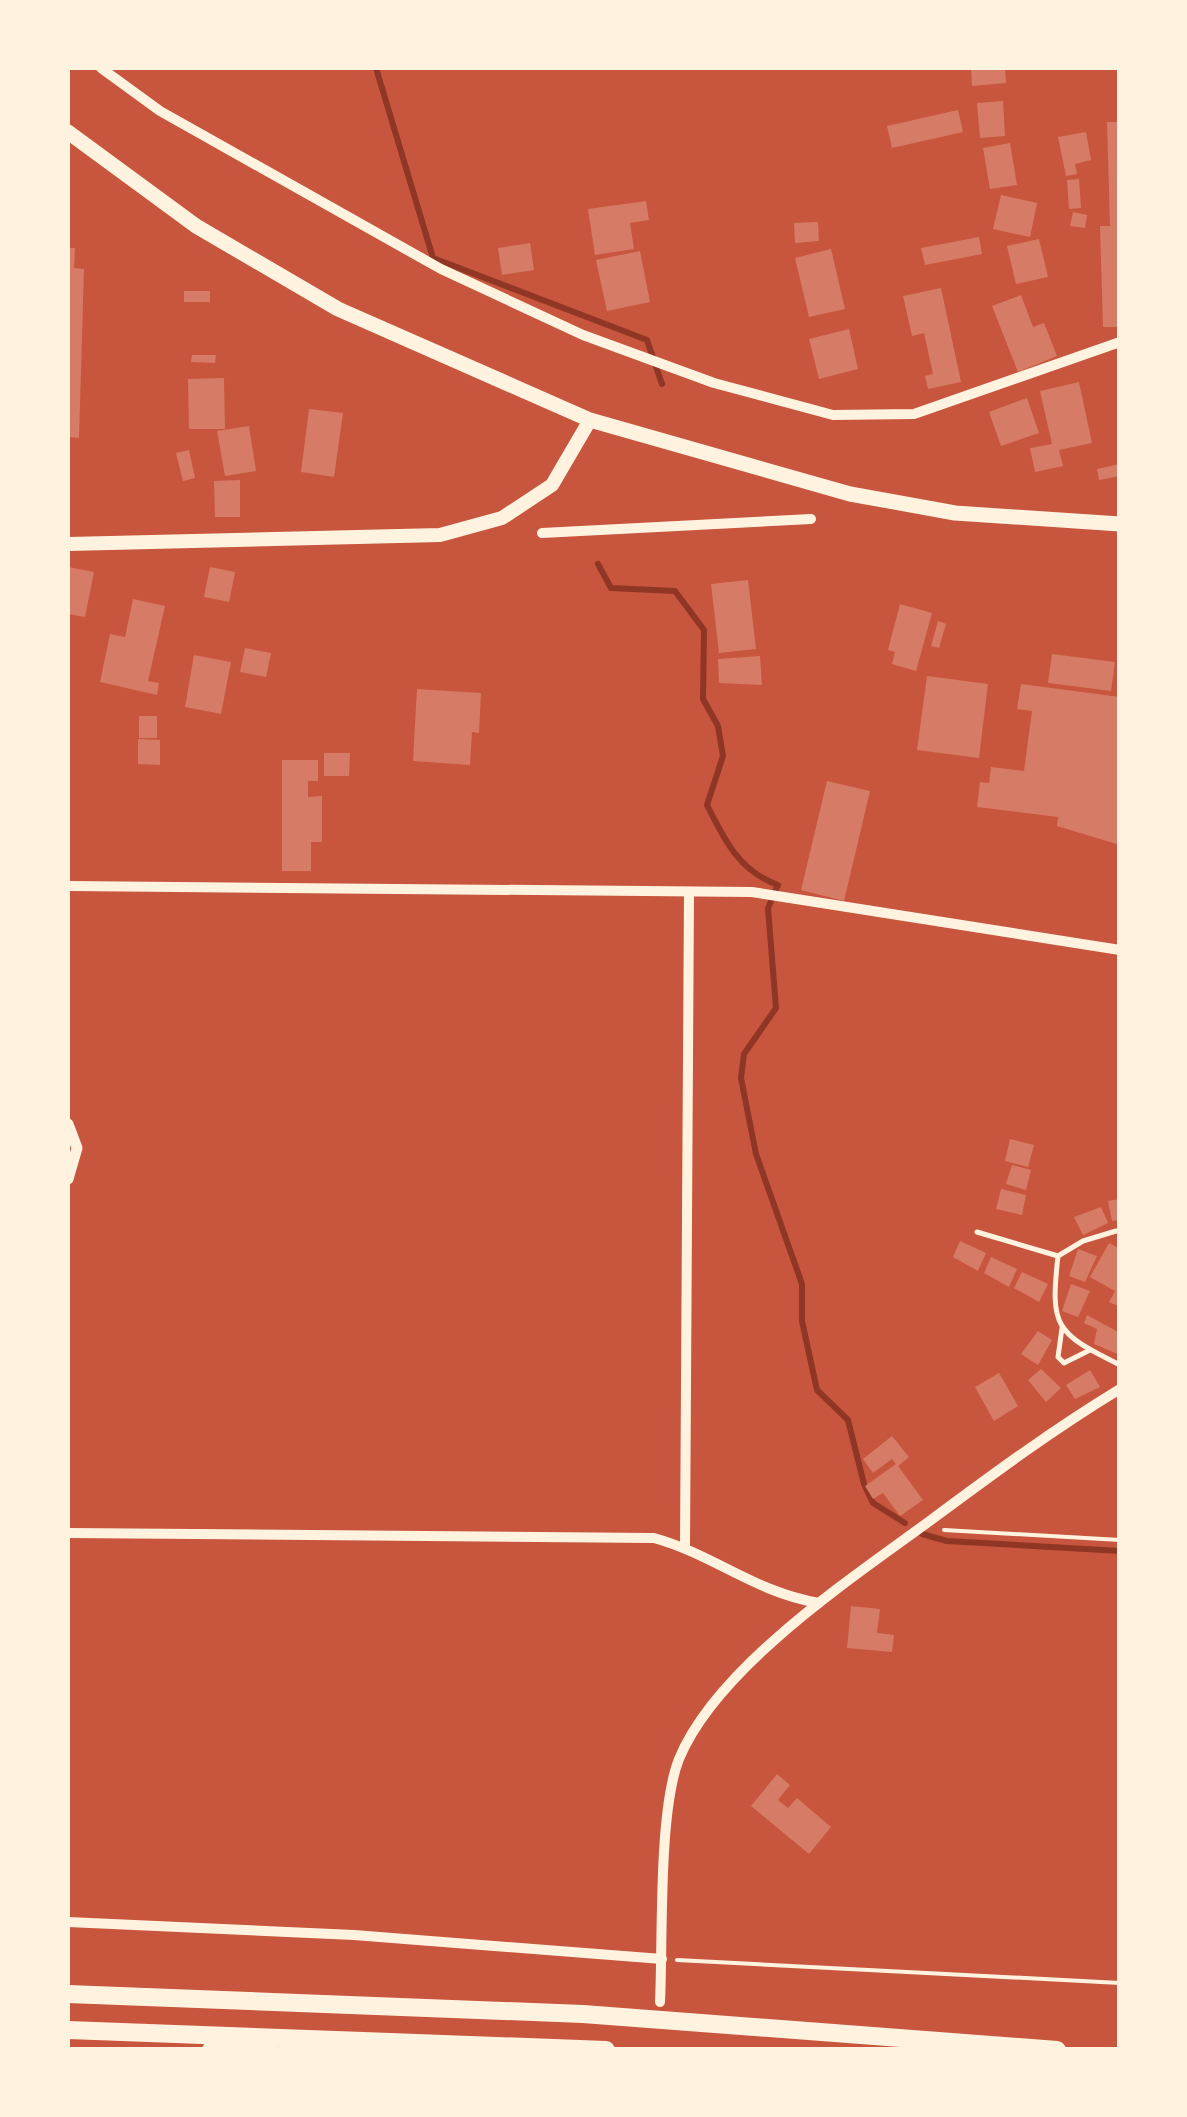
<svg xmlns="http://www.w3.org/2000/svg" width="1187" height="2117" font-family="Figtree,sans-serif">
  <rect width="100%" height="100%" fill="#c8553d"/>
  <g fill="none" stroke-linecap="round" stroke-linejoin="round">
    <g stroke="#8f3625" stroke-width="6">
      <polyline points="376,68 433,258 647,340 662,384"/>
      <path d="M598,564L611,588L675,591L704,630L703,699L718,726L723,756L707,805C725,841 739,871 778,885L768,908L776,1008L744,1054L741,1078L756,1154L802,1284V1321L817,1390L848,1420L864,1484L873,1503L905,1523"/>
      <polyline points="922,1534 947,1541 1120,1551"/>
    </g>
  </g>
  <g fill="#d67c66">
    <polygon points="971,68 1005,68 1006,83 972,86"/>
    <polygon points="1003,101 1005,136 980,138 977,103"/>
    <polygon points="958,110 963,132 892,148 887,126"/>
    <polygon points="1107,122 1120,122 1120,327 1103,327 1100,226 1110,226"/>
    <polygon points="1086,132 1091,160 1075,164 1077,174 1066,176 1058,137"/>
    <polygon points="1010,143 1017,185 990,189 983,148"/>
    <polygon points="1079,179 1081,208 1069,209 1067,180"/>
    <polygon points="1001,195 1037,203 1030,237 993,229"/>
    <polygon points="646,201 649,220 630,223 634,249 595,255 588,209"/>
    <polygon points="1073,212 1087,215 1085,228 1070,226"/>
    <polygon points="818,222 819,241 795,243 794,223"/>
    <polygon points="979,237 982,254 925,265 921,248"/>
    <polygon points="1039,239 1048,277 1016,284 1007,246"/>
    <polygon points="530,243 534,270 502,275 498,248"/>
    <polygon points="68,248 75,248 74,268 84,269 79,438 68,437"/>
    <polygon points="831,249 845,309 809,317 795,258"/>
    <polygon points="640,251 650,302 607,311 596,260"/>
    <polygon points="941,288 961,382 928,389 925,376 933,374 924,333 912,336 903,296"/>
    <rect x="184" y="291" width="26" height="11"/>
    <polygon points="1021,295 1033,327 1044,323 1057,356 1018,372 992,306"/>
    <polygon points="849,329 858,369 819,379 809,339"/>
    <polygon points="192,355 216,355 215,363 191,362"/>
    <polygon points="224,378 225,429 189,429 188,379"/>
    <polygon points="1079,382 1092,443 1059,450 1063,466 1035,472 1030,448 1052,444 1040,391"/>
    <polygon points="1027,398 1039,433 1001,446 989,412"/>
    <polygon points="309,409 343,413 334,477 301,472"/>
    <polygon points="249,426 256,471 225,476 217,431"/>
    <polygon points="189,450 195,478 183,481 176,453"/>
    <polygon points="1120,464 1120,476 1099,480 1097,469"/>
    <polygon points="240,480 240,517 215,517 214,481"/>
    <polygon points="68,567 94,572 85,617 68,614"/>
    <polygon points="210,567 235,572 229,602 204,597"/>
    <polygon points="748,580 756,649 719,653 711,584"/>
    <polygon points="133,599 165,606 148,681 159,683 157,695 100,682 110,634 125,637"/>
    <polygon points="900,604 932,613 916,671 892,664 895,652 888,650"/>
    <polygon points="938,621 946,624 939,648 931,646"/>
    <polygon points="245,648 271,653 266,677 240,672"/>
    <polygon points="1052,654 1115,662 1111,691 1048,683"/>
    <polygon points="194,655 231,662 221,714 185,707"/>
    <polygon points="760,656 762,685 719,683 718,659"/>
    <polygon points="927,676 988,684 979,758 917,750"/>
    <polygon points="1021,684 1120,697 1120,845 1057,826 1058,817 977,807 980,782 989,783 991,767 1024,771 1032,711 1017,709"/>
    <polygon points="417,689 481,693 479,733 472,732 470,765 413,761"/>
    <rect x="139" y="716" width="18" height="22"/>
    <polygon points="138,739 160,740 160,765 138,764"/>
    <polygon points="324,753 350,753 349,776 324,776"/>
    <polygon points="282,760 318,760 318,781 308,781 308,797 322,796 322,842 311,842 311,871 282,871"/>
    <polygon points="827,781 870,791 844,901 801,890"/>
    <polygon points="1010,1139 1034,1145 1028,1167 1005,1161"/>
    <polygon points="1012,1165 1031,1170 1026,1190 1006,1184"/>
    <polygon points="1001,1189 1026,1195 1022,1215 996,1209"/>
    <polygon points="1120,1199 1120,1220 1112,1221 1108,1201"/>
    <polygon points="1101,1207 1108,1223 1083,1235 1074,1217"/>
    <polygon points="960,1241 986,1253 978,1271 953,1257"/>
    <polygon points="1109,1243 1120,1249 1120,1307 1109,1302 1115,1291 1090,1277"/>
    <polygon points="1078,1249 1097,1256 1085,1282 1069,1276"/>
    <polygon points="991,1257 1017,1269 1009,1287 984,1273"/>
    <polygon points="1022,1272 1048,1284 1039,1302 1014,1288"/>
    <polygon points="1071,1284 1090,1291 1078,1317 1062,1311"/>
    <polygon points="1087,1315 1120,1333 1120,1355 1094,1344 1097,1329 1084,1323"/>
    <polygon points="1038,1331 1052,1340 1038,1365 1021,1354"/>
    <polygon points="1041,1369 1061,1388 1046,1402 1028,1380"/>
    <polygon points="1090,1370 1100,1387 1075,1399 1066,1385"/>
    <polygon points="999,1373 1018,1406 994,1421 975,1387"/>
    <polygon points="892,1436 909,1457 898,1466 923,1500 900,1516 883,1493 873,1499 865,1486 896,1464 892,1459 873,1473 863,1459"/>
    <polygon points="851,1606 880,1609 877,1633 894,1635 892,1652 847,1648"/>
    <polygon points="777,1774 790,1785 778,1800 788,1808 797,1798 831,1827 809,1854 751,1806"/>
  </g>
  <g fill="none" stroke-linecap="round" stroke-linejoin="round">
    <g stroke="#fff3e0" stroke-width="4">
      <polyline points="944,1530 1120,1540"/>
      <polyline points="677,1960 1120,1983"/>
    </g>
    <g stroke="#fff3e0" stroke-width="5">
      <path d="M977,1232L1058,1256C1050,1327 1055,1333 1120,1365"/>
      <polyline points="1058,1256 1083,1241 1116,1231"/>
      <polyline points="1062,1328 1058,1357 1064,1363 1090,1350"/>
    </g>
    <g stroke="#fff3e0" stroke-width="10">
      <polyline points="101,68 160,111 441,269 583,335 714,383 833,415 914,414 1120,342"/>
      <polyline points="542,533 811,519"/>
      <polyline points="68,886 752,892 1120,950"/>
      <path d="M68,1533L654,1538C715,1555 754,1592 819,1603"/>
      <polyline points="685,1547 689,893"/>
      <polyline points="68,1922 354,1935 662,1959"/>
      <path d="M660,2002C663,1941 658,1812 679,1759C717,1667 852,1578 931,1520C993,1474 1054,1429 1120,1389"/>
    </g>
    <polyline stroke="#fff3e0" stroke-width="11" points="68,1124 77,1148 68,1179"/>
    <polyline stroke="#fff3e0" stroke-width="14" points="68,544 440,535 502,518 552,485 590,420"/>
    <polyline stroke="#fff3e0" stroke-width="15" points="68,132 196,226 338,309 590,420 850,494 955,513 1120,524"/>
    <g stroke="#fff3e0" stroke-width="18">
      <polyline points="68,1994 583,2014 1057,2050"/>
      <polyline points="68,2030 606,2050"/>
      <polyline points="211,2050 269,2045"/>
    </g>
  </g>
  <rect width="1187" height="2117" fill="none" stroke="#fff3e0" stroke-width="140"/>
</svg>
